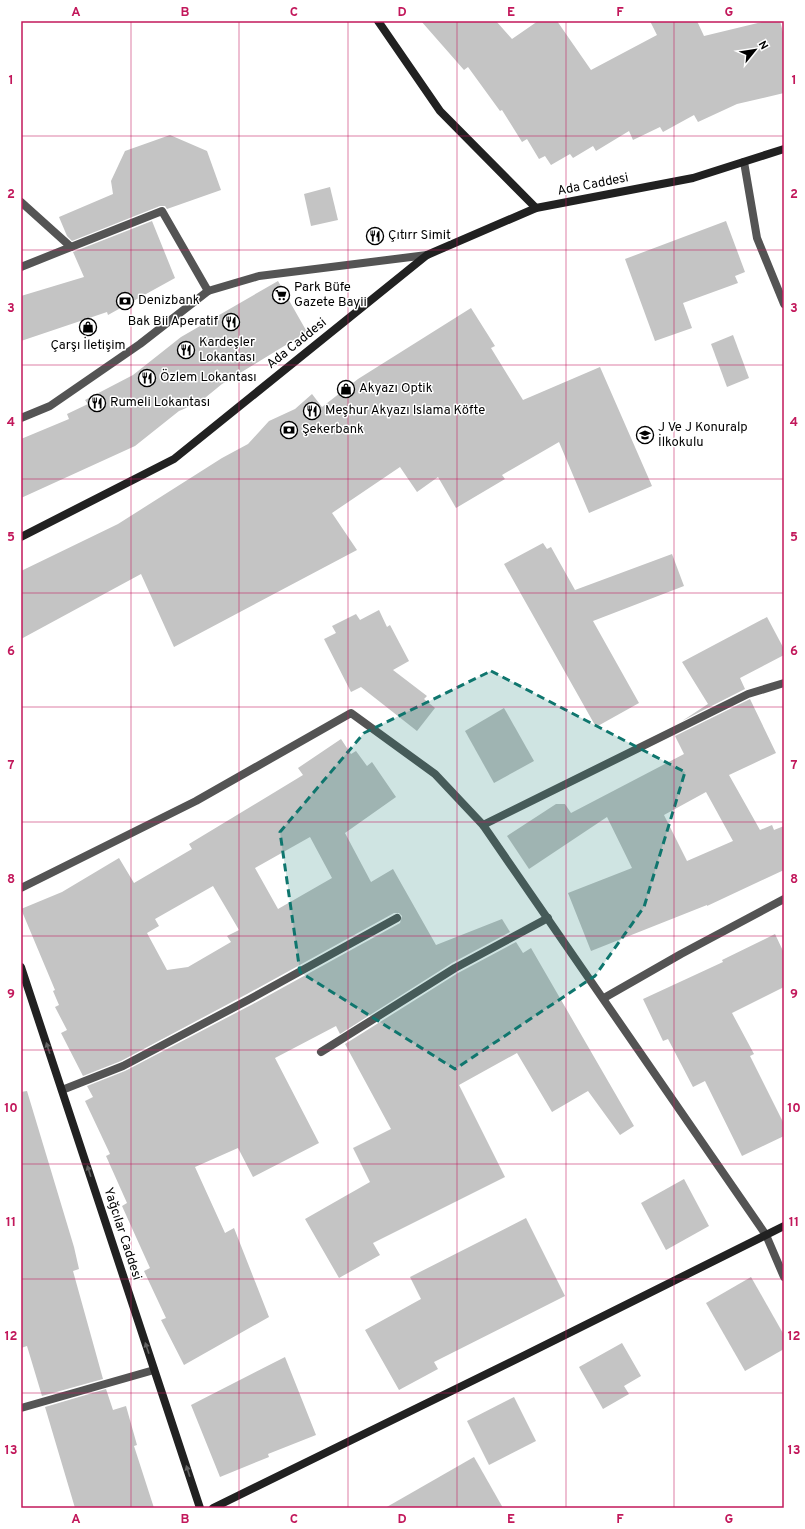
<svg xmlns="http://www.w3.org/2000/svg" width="805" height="1529" font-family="Overpass,sans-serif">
  <rect width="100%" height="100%" fill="#fff"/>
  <g fill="#c4c4c4" fill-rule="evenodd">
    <polygon points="421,21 496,21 512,39 538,21 557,21 591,70 657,35 650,21 697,21 704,36 766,21 780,21 784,36 784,93 737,104 698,122 694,115 663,132 660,127 633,140 629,131 596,151 593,146 573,158 570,154 551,165 545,156 539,159 527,139 522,142 502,110 500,111 468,67 464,70"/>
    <polygon points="170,135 207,151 221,190 167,209 165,206 160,206 72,241 67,236 59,217 113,194 111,181 125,151"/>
    <polygon points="330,187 338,220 311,226 304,194"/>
    <polygon points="152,221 175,278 108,315 107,312 21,341 21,296 84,277 73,252"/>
    <polygon points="726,221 745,272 735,276 738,283 683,303 692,328 655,341 625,259"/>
    <polygon points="278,281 307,332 222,384 200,402 179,411 135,446 21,498 21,439 69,419 67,414 88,404 85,400 133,375 181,337"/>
    <polygon points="471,308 495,346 491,348 523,400 600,367 652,486 589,513 559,442 502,475 505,479 456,508 438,477 417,492 400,467 332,513 357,550 174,647 141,574 21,639 21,571 118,524 222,458 248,444 269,421 295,409 312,394 322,407 358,379"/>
    <polygon points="733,335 749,378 727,387 711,344"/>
    <polygon points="543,543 547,549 551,547 575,590 672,554 684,586 593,621 639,703 596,727 504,564"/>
    <polygon points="379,610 387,627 390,625 409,661 393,670 427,696 424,699 435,708 417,731 361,687 351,692 324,639 336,633 332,626 356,614 360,620"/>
    <polygon points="767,617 784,649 784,655 740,678 745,689 682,721 708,704 682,662"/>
    <path d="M750,699L776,753L729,775L760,830L772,825L774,830L784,826V870L707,906V905L591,951L568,893L632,868L607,817L529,869L507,836L556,804H565L571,813L684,754L675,736ZM706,792L733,841L687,861L664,815Z"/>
    <polygon points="504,708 534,761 494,783 465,731"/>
    <path d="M341,739L351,754L356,751L367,766L372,762L396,797L345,833L371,882L393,869L436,945L502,919L510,932L452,963L340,1034L336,1026L275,1058L319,1143L253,1177L238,1148L195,1167L225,1233L234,1228L269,1317L184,1365L161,1320L166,1318L144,1271L150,1268L122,1206L127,1203L106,1156L110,1154L85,1101L93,1097L87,1086L125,1071L253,1004L400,923L402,916L399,913H394L247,994L121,1061L83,1076L61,1033L67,1030L55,1007L59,1005L53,991L55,990L21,909L62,892L119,858L134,883L192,849L189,844L303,775L298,768ZM310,837L332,878L278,909L255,868ZM213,886L239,930L227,936L231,942L188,967L167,970L147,933L159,926L155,919Z"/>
    <polygon points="775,934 784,953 784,987 732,1013 754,1054 750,1056 784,1124 784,1136 742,1156 705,1081 693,1087 668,1039 663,1041 643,999 723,962 722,960"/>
    <polygon points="516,942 523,953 531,948 634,1126 620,1135 588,1091 552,1112 517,1053 459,1085 505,1177 373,1243 380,1255 339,1278 305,1219 370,1182 353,1148 391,1129 345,1044 458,973"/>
    <polygon points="27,1091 74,1247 79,1269 73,1271 103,1379 42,1396 27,1346 21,1348 21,1092"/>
    <polygon points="684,1179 709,1226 666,1250 641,1203"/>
    <polygon points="526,1218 565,1296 434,1362 438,1369 399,1390 365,1330 421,1299 410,1277"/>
    <polygon points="751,1277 784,1335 784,1349 745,1371 706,1303"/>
    <polygon points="622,1343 641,1376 624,1386 629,1394 603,1409 579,1367"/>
    <polygon points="285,1357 316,1435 268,1454 269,1457 220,1477 191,1405"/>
    <polygon points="106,1389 113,1410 126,1406 137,1445 134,1446 154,1508 75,1508 45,1407"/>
    <polygon points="514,1397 536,1441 489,1465 467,1421"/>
    <polygon points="474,1457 503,1508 385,1508"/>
  </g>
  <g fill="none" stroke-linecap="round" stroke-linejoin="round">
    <polyline stroke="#545454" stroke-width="8" points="21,418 50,406 140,344 208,291"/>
    <g stroke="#545454" stroke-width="8">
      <polyline points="744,162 757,238 784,304"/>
      <polyline points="21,202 71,247 162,211 208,291 259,276 427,255"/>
      <polyline points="21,267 71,247"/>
      <polyline points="483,825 748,694 784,683"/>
      <polyline points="21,888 196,801 351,713 435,774 483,825 766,1235 784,1277"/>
      <polyline points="604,998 681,954 784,899"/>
      <polyline points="321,1052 455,968 548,918"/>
      <polyline points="62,1090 123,1066 250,999 397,918"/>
      <polyline points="21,1408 154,1370"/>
    </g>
    <g stroke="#212121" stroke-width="8">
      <polyline points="378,21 440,111 536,208"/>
      <polyline points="21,537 174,459 427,255 536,208 693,178 784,149"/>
      <polyline points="21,967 200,1508"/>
      <polyline points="213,1508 525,1355 784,1226"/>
    </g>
  </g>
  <defs><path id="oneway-solid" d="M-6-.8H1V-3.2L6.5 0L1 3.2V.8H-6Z"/></defs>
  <g fill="#646464">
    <use href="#oneway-solid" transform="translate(48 1048) rotate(-108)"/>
    <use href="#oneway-solid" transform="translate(89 1171) rotate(-108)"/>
    <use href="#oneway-solid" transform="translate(147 1348) rotate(-109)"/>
    <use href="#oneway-solid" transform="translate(188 1471) rotate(-108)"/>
  </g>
  <path fill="#0f766e" fill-opacity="0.2" stroke="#0f766e" stroke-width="3" stroke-dasharray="8 5" stroke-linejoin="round" d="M491,671L685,772L644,907L595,976L455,1069L300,972L280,832L364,733Z"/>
  <path fill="none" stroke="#c2185b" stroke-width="1" stroke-opacity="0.55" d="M131,21V1508M239,21V1508M348,21V1508M457,21V1508M566,21V1508M674,21V1508M21,136H784M21,250H784M21,365H784M21,479H784M21,593H784M21,707H784M21,822H784M21,936H784M21,1050H784M21,1164H784M21,1279H784M21,1393H784"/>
  <defs>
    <g id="restaurant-ring" transform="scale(0.9)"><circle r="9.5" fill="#fff" stroke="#000" stroke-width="1.5"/><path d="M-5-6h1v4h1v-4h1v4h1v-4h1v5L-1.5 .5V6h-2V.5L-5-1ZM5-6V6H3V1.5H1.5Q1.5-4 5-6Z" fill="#000"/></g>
    <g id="supermarket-ring" transform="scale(0.9)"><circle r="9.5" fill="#fff" stroke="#000" stroke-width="1.5"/><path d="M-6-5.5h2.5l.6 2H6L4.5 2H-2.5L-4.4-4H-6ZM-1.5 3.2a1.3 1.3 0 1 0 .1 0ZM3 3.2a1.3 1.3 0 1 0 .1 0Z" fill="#000"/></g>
    <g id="bank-ring" transform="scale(0.9)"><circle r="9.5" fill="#fff" stroke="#000" stroke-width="1.5"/><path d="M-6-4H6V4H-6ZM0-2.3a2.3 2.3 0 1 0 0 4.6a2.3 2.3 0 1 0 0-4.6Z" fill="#000"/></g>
    <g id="shop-ring" transform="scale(0.9)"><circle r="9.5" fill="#fff" stroke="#000" stroke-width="1.5"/><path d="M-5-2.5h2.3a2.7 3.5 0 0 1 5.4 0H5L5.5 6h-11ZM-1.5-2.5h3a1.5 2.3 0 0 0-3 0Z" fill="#000"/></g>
    <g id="school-ring" transform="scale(0.9)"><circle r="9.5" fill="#fff" stroke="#000" stroke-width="1.5"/><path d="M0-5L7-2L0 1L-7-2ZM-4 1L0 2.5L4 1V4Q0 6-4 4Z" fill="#000"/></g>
  </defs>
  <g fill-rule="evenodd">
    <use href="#restaurant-ring" x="375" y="236"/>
    <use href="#supermarket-ring" x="281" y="295"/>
    <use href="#bank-ring" x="125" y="301"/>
    <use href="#restaurant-ring" x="231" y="322"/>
    <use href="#shop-ring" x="88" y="327"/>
    <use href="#restaurant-ring" x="186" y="350"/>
    <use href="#restaurant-ring" x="147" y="378"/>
    <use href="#shop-ring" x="346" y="389"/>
    <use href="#restaurant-ring" x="97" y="403"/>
    <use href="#restaurant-ring" x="312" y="411"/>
    <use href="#bank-ring" x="289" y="430"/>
    <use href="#school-ring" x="645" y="435"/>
  </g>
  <g text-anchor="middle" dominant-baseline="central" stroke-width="3" stroke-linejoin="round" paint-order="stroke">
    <g font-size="13" fill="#000" stroke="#fff">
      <text transform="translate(593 185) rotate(-11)">Ada Caddesi</text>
      <text transform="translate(297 344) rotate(-39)">Ada Caddesi</text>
      <text transform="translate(122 1234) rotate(72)">Yağcılar Caddesi</text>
    </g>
    <g font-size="13" fill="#000" stroke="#fff" text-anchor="start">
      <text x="388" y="236">Çıtırr Simit</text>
      <text x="294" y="288">Park Büfe<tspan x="294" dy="15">Gazete Bayii</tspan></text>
      <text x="138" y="301">Denizbank</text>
      <text x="218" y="322" text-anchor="end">Bak Bii Aperatif</text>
      <text x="199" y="343">Kardeşler<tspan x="199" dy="15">Lokantası</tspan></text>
      <text x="88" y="346" text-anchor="middle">Çarşı İletişim</text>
      <text x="160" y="378">Özlem Lokantası</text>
      <text x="359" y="389">Akyazı Optik</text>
      <text x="110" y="403">Rumeli Lokantası</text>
      <text x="325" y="411">Meşhur Akyazı Islama Köfte</text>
      <text x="658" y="428">J Ve J Konuralp<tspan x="658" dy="15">İlkokulu</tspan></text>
      <text x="302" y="430">Şekerbank</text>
    </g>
  </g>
  <rect width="805" height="1529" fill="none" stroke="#ffffff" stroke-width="44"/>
  <g transform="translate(755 50) rotate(60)" stroke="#ffffff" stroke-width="3" paint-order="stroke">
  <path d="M0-3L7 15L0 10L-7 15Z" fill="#000000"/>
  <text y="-6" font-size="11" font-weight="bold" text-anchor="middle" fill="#000000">N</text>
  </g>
  <rect x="22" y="22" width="761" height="1485" fill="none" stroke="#c2185b" stroke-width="1.5"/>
  <g font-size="13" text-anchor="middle" font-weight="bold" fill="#c2185b">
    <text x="76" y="16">A</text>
    <text x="185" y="16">B</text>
    <text x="294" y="16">C</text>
    <text x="402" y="16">D</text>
    <text x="511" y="16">E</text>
    <text x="620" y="16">F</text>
    <text x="729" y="16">G</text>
    <text x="11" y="84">1</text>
    <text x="794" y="84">1</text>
    <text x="11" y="198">2</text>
    <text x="794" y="198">2</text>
    <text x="11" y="312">3</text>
    <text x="794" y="312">3</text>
    <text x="11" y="426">4</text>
    <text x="794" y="426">4</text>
    <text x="11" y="541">5</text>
    <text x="794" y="541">5</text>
    <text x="11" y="655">6</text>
    <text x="794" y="655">6</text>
    <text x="11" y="769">7</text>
    <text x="794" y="769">7</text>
    <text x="11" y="883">8</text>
    <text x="794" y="883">8</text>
    <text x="11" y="998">9</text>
    <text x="794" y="998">9</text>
    <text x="11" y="1112">10</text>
    <text x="794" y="1112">10</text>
    <text x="11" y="1226">11</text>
    <text x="794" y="1226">11</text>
    <text x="11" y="1340">12</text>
    <text x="794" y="1340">12</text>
    <text x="11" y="1454">13</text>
    <text x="794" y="1454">13</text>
    <text x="76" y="1523">A</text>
    <text x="185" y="1523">B</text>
    <text x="294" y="1523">C</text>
    <text x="402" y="1523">D</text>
    <text x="511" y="1523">E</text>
    <text x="620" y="1523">F</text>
    <text x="729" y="1523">G</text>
  </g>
</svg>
